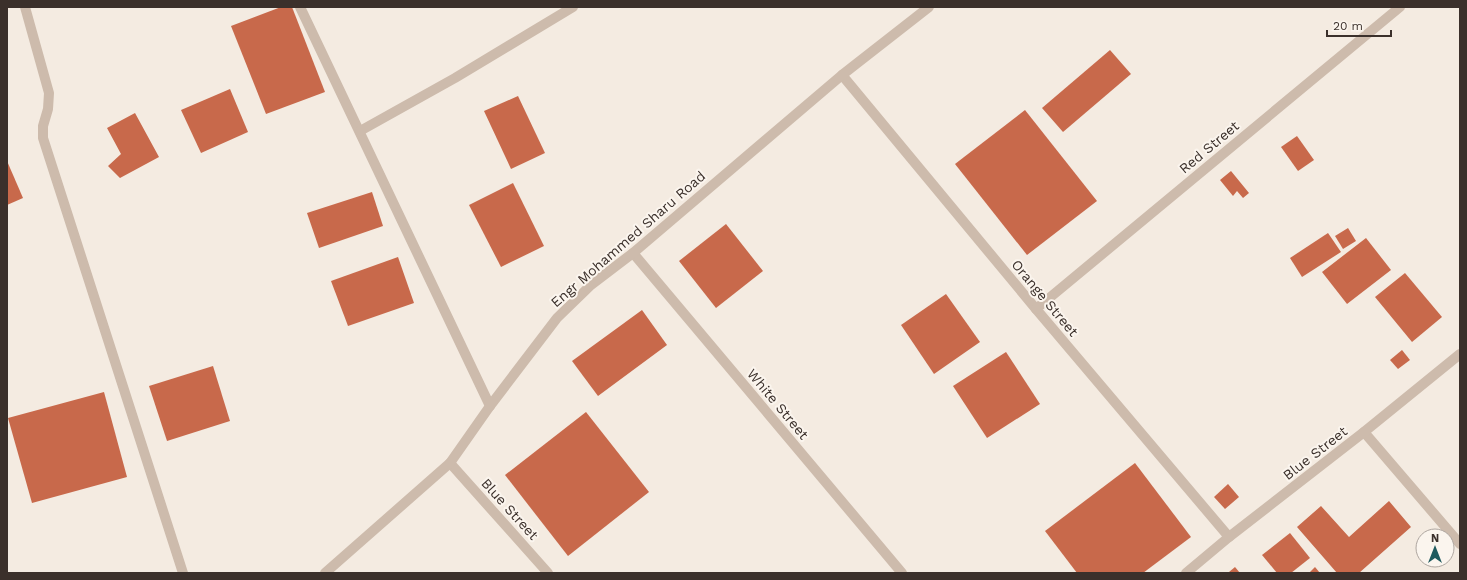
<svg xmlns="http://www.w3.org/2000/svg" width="1467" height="580" font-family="'Work Sans',sans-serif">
  <rect width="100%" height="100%" fill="#f4ebe1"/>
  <g fill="#c8694b">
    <polygon points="281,7 292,7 325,92 266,114 231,26"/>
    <polygon points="1110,50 1131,74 1063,132 1042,108"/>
    <polygon points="230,89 248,132 201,153 181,110"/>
    <polygon points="518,96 545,153 511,169 484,111"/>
    <polygon points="1025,110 1097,201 1027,255 955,164"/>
    <polygon points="135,113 159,157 120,178 108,166 121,154 107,128"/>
    <polygon points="1297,136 1314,160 1298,171 1281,147"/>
    <polygon points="7,161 23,198 7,205"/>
    <polygon points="1231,171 1249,193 1243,198 1237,191 1233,196 1220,180"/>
    <polygon points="513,183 544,246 501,267 469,205"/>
    <polygon points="372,192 383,226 319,248 307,213"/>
    <polygon points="726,224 763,271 716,308 679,261"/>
    <polygon points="1348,228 1356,241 1343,249 1335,236"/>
    <polygon points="1328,233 1341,252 1302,277 1290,258"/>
    <polygon points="1366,238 1391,270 1347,304 1322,272"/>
    <polygon points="398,257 414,303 348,326 331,281"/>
    <polygon points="1405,273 1442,317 1412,342 1375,297"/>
    <polygon points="946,294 980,342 934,374 901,325"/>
    <polygon points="642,310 667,345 598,396 572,361"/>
    <polygon points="1402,350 1410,360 1398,369 1390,360"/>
    <polygon points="1006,352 1040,404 987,438 953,386"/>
    <polygon points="213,366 230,421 167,441 149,386"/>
    <polygon points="104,392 127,477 32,503 8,418"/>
    <polygon points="586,412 649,492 568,556 505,475"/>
    <polygon points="1135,463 1191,537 1143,573 1077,573 1045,531"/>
    <polygon points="1228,484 1239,497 1225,509 1214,497"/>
    <polygon points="1389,501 1411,527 1359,573 1337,573 1297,527 1321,506 1349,537"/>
    <polygon points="1290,533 1310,558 1291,573 1277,573 1262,555"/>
    <polygon points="1235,567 1240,573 1230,573 1229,572"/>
    <polygon points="1315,567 1320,573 1309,573"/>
  </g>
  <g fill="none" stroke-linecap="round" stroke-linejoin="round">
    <g stroke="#cdbbac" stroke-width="10">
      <polyline points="25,7 49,93 48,109 43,126 43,138 183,573"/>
      <polyline points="300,7 490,406"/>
      <polyline points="842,75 1036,309 1229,537"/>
      <polyline points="360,131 455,78 573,7"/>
      <polyline points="633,253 902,573"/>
      <polyline points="1036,309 1400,7"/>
      <polyline points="1364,432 1460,544"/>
      <polyline points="450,463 548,573"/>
      <polyline points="325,573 450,463 490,406 557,318 591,285 633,253 842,75 929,7"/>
      <polyline points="1186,573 1229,537 1364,432 1460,354"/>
    </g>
  </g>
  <g text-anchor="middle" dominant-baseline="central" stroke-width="4" stroke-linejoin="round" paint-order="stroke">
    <g font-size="14" fill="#3b302b" stroke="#fbf5ee">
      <text transform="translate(1209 147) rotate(-40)">Red Street</text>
      <text transform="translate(628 239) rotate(-41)">Engr Mohammed Sharu Road</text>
      <text transform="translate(1045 298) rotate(50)">Orange Street</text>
      <text transform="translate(778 404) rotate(50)">White Street</text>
      <text transform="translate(1315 453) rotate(-38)">Blue Street</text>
      <text transform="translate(510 509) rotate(48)">Blue Street</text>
    </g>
  </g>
  <rect width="1467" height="580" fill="none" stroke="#3b302b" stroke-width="16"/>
  <g transform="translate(1435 548)"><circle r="19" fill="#fbf5ee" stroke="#aea6a0"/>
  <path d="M0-3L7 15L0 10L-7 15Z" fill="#1f5a5e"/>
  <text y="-6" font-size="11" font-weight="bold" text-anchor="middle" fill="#3b302b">N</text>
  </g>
  <path d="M1327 30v6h64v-6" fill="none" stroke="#3b302b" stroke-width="2"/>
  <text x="1333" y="30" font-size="12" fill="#3b302b" stroke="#fbf5ee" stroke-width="3" paint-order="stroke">20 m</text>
</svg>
